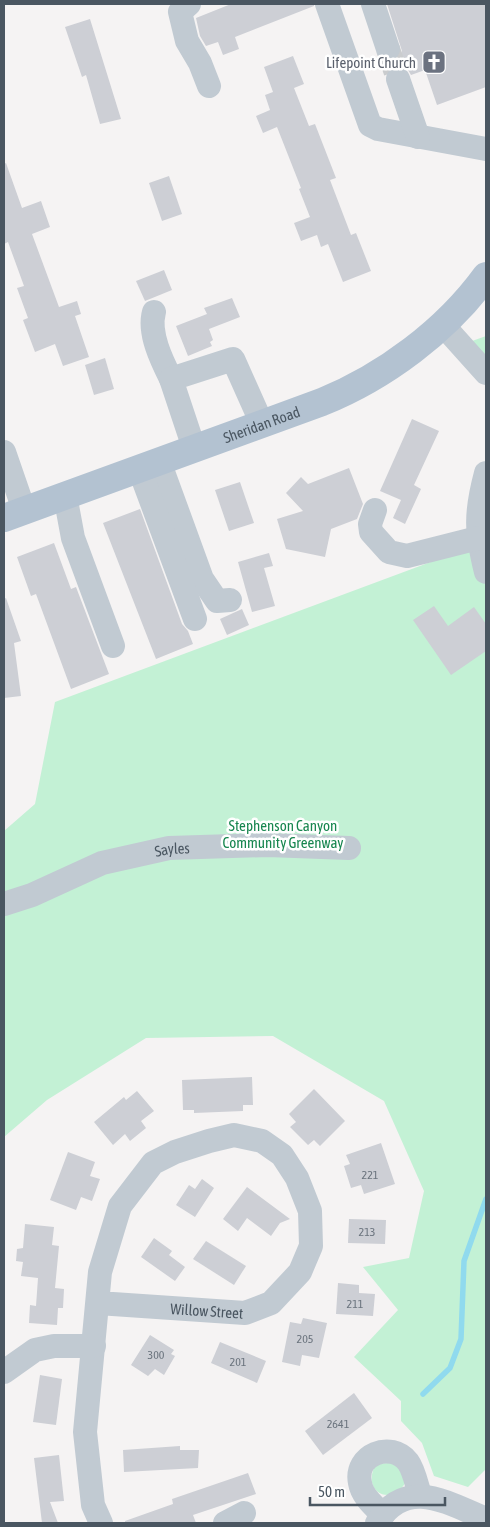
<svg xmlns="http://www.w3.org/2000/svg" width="490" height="1527" font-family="'Asap Condensed',sans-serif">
  <rect width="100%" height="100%" fill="#f5f3f3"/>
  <g fill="#c3f1d5">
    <polygon points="486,336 486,373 461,345"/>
    <polygon points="486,473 486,1469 468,1487 434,1476 422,1443 401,1421 401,1401 354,1357 398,1310 363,1267 409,1258 424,1191 384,1101 273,1036 146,1038 47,1100 4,1137 4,831 35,804 55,702 479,544"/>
    <path d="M399,1462L405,1483C392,1507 360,1492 376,1464Z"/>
  </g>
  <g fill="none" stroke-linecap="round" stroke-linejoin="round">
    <polyline stroke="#90daee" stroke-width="5.5" points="423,1394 450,1368 461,1339 464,1261 486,1199"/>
  </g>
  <g fill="#cdcfd5">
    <polygon points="231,4 314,4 314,6 235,37 239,49 223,55 218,42 206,46 200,36 196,18"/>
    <polygon points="387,4 486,4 486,87 437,105 425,70 411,75 407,68 394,66 386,74 380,60 393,62 399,58 402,51"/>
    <polygon points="90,19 121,119 100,124 86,75 82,77 65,27"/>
    <polygon points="293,56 304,84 294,88 309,126 315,124 336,178 330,180 351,235 356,233 371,271 343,282 328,244 321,247 317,235 301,241 294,223 310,217 299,189 301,188 277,127 263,133 256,116 270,110 265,95 273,92 264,67"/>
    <polygon points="6,163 22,208 41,201 50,227 32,234 59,307 77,301 81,314 75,316 89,357 63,366 55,344 35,352 23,320 28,318 17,288 24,286 8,242 4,244 4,164"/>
    <polygon points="169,176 182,214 162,221 149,183"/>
    <polygon points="164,270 172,290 145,301 136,281"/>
    <polygon points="232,298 240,317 209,329 213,340 210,342 212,346 188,356 176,326 207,314 204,308"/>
    <polygon points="105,358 114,389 94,395 85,365"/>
    <polygon points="412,419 439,431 414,485 421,489 405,524 393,518 401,500 380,491"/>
    <polygon points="349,468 363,504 357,519 331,529 325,557 286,549 277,519 303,511 286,493 301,477 308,484"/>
    <polygon points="240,482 254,523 229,531 215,490"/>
    <polygon points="140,509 182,624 188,631 193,644 156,659 103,523"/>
    <polygon points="54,543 71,589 76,587 109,674 71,689 36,594 31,596 17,557"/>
    <polygon points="269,553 273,566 264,568 275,606 252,612 238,562"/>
    <polygon points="6,598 21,641 14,643 21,696 4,698 4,599"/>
    <polygon points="434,606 448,626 474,607 486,624 486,651 451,675 413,620"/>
    <polygon points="242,609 249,625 227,635 220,619"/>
    <polygon points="252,1077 253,1105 243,1105 243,1111 194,1113 194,1110 183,1110 182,1080"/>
    <polygon points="314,1089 345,1121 320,1146 314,1140 308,1145 290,1127 296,1122 289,1114"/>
    <polygon points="137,1091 154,1111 141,1121 146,1128 130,1141 125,1134 113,1145 94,1122 124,1097 126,1100"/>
    <polygon points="381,1143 395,1184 364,1194 361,1185 351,1188 344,1166 350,1164 346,1155"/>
    <polygon points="68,1152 95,1162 90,1176 100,1179 92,1201 81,1197 76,1210 50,1200"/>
    <polygon points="202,1179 214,1188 195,1217 176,1205 189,1185 195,1189"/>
    <polygon points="247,1187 290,1219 280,1223 271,1236 247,1218 238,1231 223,1219"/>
    <polygon points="349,1219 386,1220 385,1244 348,1243"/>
    <polygon points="25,1224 54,1227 52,1245 59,1246 55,1288 64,1289 63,1308 58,1308 57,1325 29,1323 30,1305 36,1306 38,1278 21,1276 23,1262 16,1261 17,1249 23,1248"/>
    <polygon points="154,1238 172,1251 169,1255 185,1267 175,1281 141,1257"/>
    <polygon points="206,1241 246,1266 234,1285 193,1259"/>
    <polygon points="338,1283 359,1285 359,1293 375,1294 373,1316 336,1314"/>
    <polygon points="303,1318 327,1323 319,1358 302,1355 300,1366 282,1362 290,1322 301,1324"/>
    <polygon points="150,1335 174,1350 171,1354 175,1356 164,1375 155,1369 148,1376 131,1365"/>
    <polygon points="220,1342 266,1361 257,1383 211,1363"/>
    <polygon points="40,1375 62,1379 56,1425 33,1422"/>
    <polygon points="354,1393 372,1418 323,1455 305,1431"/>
    <polygon points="180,1446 180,1450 199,1450 198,1468 124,1472 123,1450"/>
    <polygon points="59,1455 64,1501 50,1502 58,1523 42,1523 34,1458"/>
    <polygon points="248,1473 256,1494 193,1515 196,1523 125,1523 125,1521 173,1504 172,1499"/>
  </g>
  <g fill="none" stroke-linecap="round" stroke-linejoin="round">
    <polyline stroke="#caccce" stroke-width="24" stroke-dasharray="24 12" stroke-linecap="butt" points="388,49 398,79"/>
    <g stroke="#c1cad2" stroke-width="24">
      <polyline points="189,4 180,12 187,41 200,63 209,86"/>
      <polyline points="327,4 370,125 378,129 486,149"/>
      <polyline points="373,4 388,49"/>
      <polyline points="398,79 418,137"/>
      <path d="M154,312C148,333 162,361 171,379"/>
      <polyline points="442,324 486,373"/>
      <polyline points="194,448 171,379 233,359 262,424"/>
      <polyline points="4,452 24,510"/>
      <polyline points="159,461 202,579 217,601 230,600"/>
      <polyline points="139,468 195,619"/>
      <path d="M486,473C475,514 476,532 486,572"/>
      <polyline points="65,495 73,538 113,646"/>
      <polyline points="375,510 370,524 371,532 389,552 407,556 478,538"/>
      <path id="s1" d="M4,904L32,895L102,863L169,848L268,845L349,848"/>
      <path id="s2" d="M98,1303L245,1313L271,1303L300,1272L311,1246L310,1211L297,1178L282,1155L262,1141L234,1135L209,1141L175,1152L153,1163L120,1206L100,1272L85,1432L93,1505L101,1523"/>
      <polyline points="4,1372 35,1350 54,1346 94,1346"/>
      <path d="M383,1515C374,1506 362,1496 360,1483C354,1455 391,1440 408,1462C414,1470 417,1486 420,1495"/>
      <polyline points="225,1523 244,1513"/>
      <path d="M377,1523C406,1476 448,1503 486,1519"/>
    </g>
    <path stroke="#b3c2d1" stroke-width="28" id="s3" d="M4,518L322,402C384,377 446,331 486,276"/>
  </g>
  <defs>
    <g id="church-square" transform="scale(1.25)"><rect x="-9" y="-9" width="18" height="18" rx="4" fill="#6b7280" stroke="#fff"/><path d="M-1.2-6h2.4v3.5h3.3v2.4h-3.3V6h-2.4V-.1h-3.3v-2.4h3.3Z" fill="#fff"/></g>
  </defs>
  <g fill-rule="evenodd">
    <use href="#church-square" x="434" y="62"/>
  </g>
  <g text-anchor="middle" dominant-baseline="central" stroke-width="5" stroke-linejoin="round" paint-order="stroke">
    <g font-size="12" fill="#6b747e">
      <text x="370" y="1175">221</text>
      <text x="367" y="1232">213</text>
      <text x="355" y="1304">211</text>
      <text x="305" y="1339">205</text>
      <text x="156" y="1355">300</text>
      <text x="238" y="1362">201</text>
      <text x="338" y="1424">2641</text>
    </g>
    <g font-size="15" fill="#5b616d" stroke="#fff" text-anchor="end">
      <text x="416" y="62">Lifepoint Church</text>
    </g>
    <g font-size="15" fill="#4a5661" stroke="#fff">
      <text stroke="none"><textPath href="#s3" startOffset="274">Sheridan Road</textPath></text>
      <text stroke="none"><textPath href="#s1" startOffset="178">Sayles</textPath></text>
      <text stroke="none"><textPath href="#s2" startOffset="109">Willow Street</textPath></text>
    </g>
    <g font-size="15" fill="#17864f" stroke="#fff">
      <text x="283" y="825">Stephenson Canyon<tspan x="283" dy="17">Community Greenway</tspan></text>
    </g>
  </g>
  <rect width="490" height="1527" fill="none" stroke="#4a5661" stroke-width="10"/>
  <path d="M310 1497v8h135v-8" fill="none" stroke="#4a5661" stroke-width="2.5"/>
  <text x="318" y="1497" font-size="15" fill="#4a5661" stroke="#ffffff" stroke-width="4" paint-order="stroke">50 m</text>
</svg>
